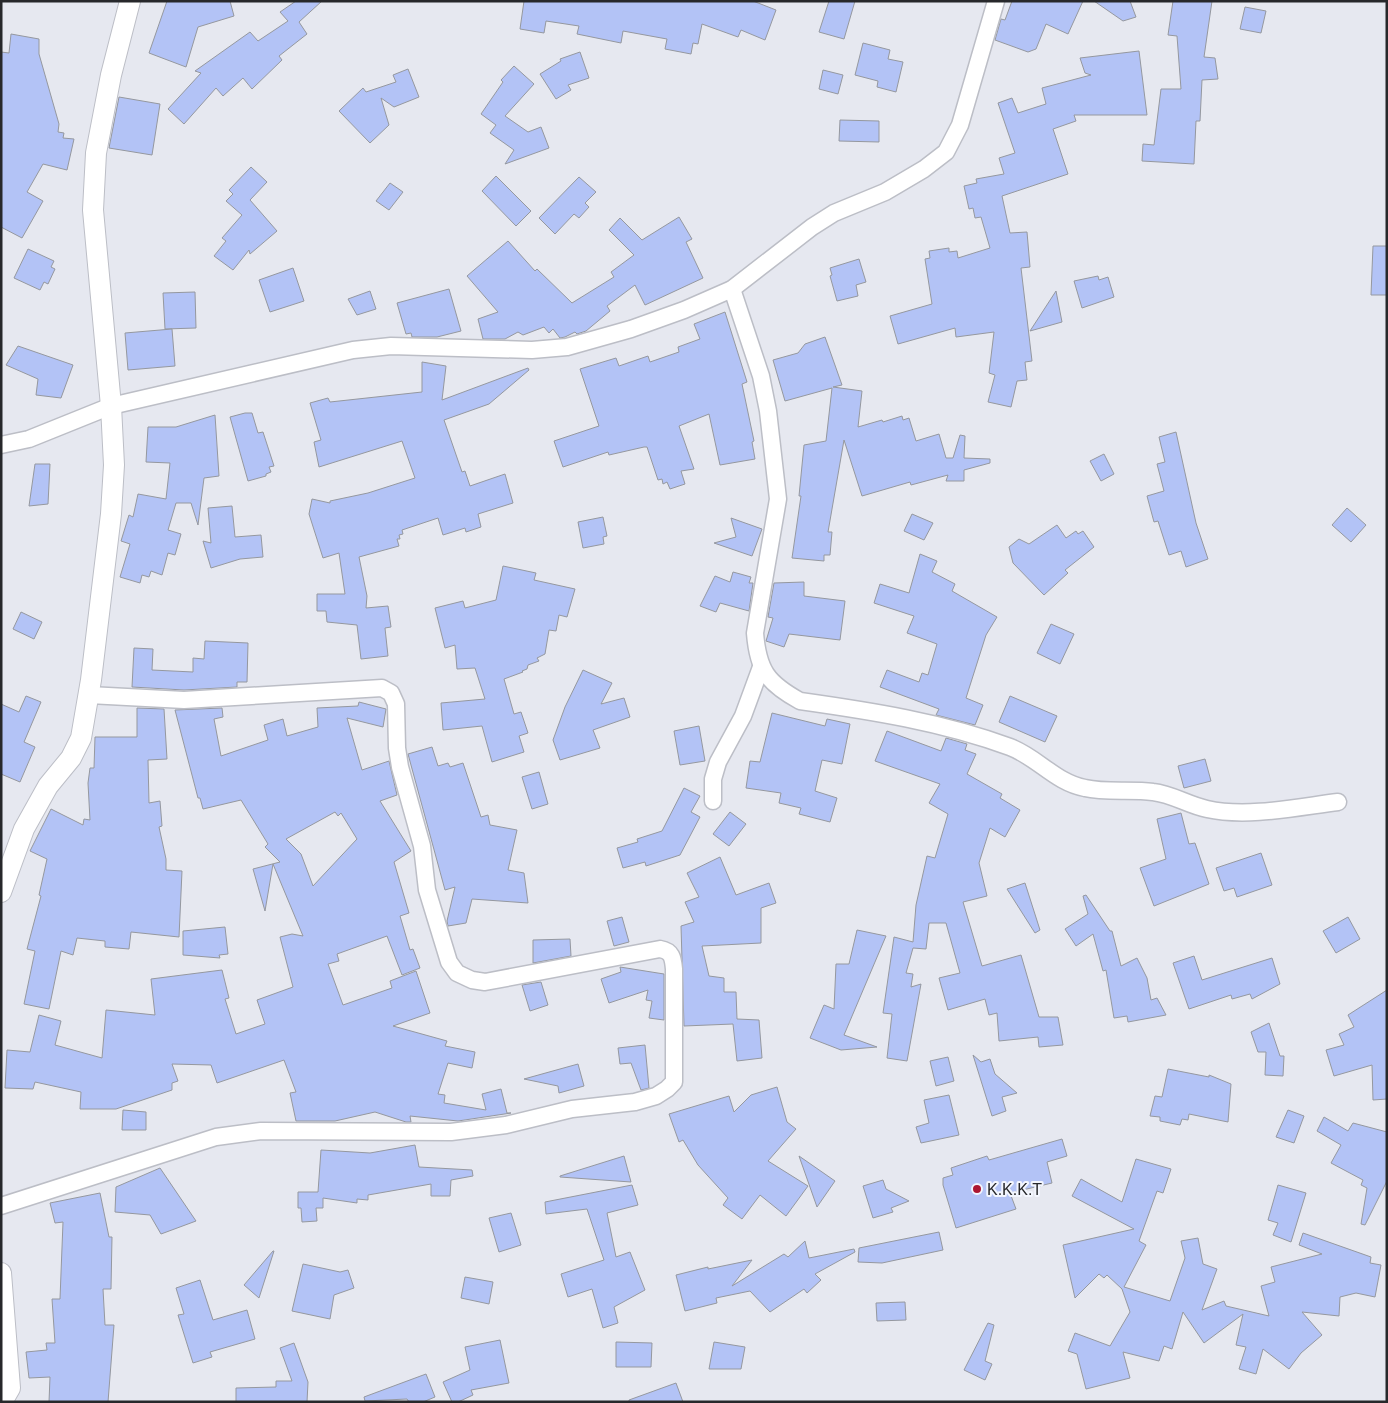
<svg xmlns="http://www.w3.org/2000/svg" width="1388" height="1403" font-family="Arial,sans-serif">
  <rect width="100%" height="100%" fill="#e6e8f0"/>
  <g fill="#b3c3f6" stroke="#95989f" fill-rule="evenodd">
    <polygon points="167,1 230,1 234,16 198,27 186,67 149,53"/>
    <polygon points="296,1 322,1 299,22 307,34 279,56 282,60 252,89 243,78 223,96 216,88 184,124 168,109 201,73 195,71 250,32 258,41 288,21 280,12"/>
    <polygon points="524,1 753,1 776,10 765,40 741,30 738,37 702,24 698,44 693,43 691,54 665,49 667,39 623,31 621,43 577,34 579,26 546,21 544,33 520,29"/>
    <polygon points="829,1 855,1 844,39 819,32"/>
    <polygon points="1012,1 1083,1 1068,34 1046,24 1036,49 1028,52 995,40 1001,19 1005,20"/>
    <polygon points="1094,1 1130,1 1136,17 1123,21"/>
    <polygon points="1173,1 1212,1 1204,57 1215,58 1218,79 1202,80 1200,121 1196,121 1194,164 1142,161 1143,144 1154,145 1161,89 1181,89 1177,36 1168,35"/>
    <polygon points="1245,7 1266,11 1261,33 1240,29"/>
    <polygon points="11,34 39,39 39,54 59,124 58,132 64,133 63,138 74,139 67,170 43,164 27,192 43,201 22,238 1,227 1,52 9,53"/>
    <polygon points="863,43 890,50 888,59 903,62 896,92 877,87 878,81 855,75"/>
    <polygon points="1139,51 1147,115 1074,115 1076,121 1053,129 1068,174 1002,196 1010,233 1027,232 1030,267 1021,268 1032,361 1025,362 1027,380 1017,381 1011,407 988,402 995,375 989,373 994,332 956,337 955,328 898,344 890,316 932,304 925,259 930,258 929,251 949,248 949,252 957,251 958,258 990,248 981,217 975,218 973,208 969,209 964,186 977,183 976,179 1004,174 999,158 1015,153 998,103 1012,98 1018,113 1046,104 1042,88 1091,75 1085,73 1080,58"/>
    <polygon points="580,52 589,78 568,85 571,90 556,99 540,74 561,61 560,59"/>
    <polygon points="514,66 534,84 505,116 528,132 541,127 549,148 505,164 514,150 490,133 496,125 481,114 503,82 501,80"/>
    <polygon points="408,69 419,97 394,107 381,98 389,125 370,143 339,111 363,88 366,92 396,82 393,75"/>
    <polygon points="823,70 843,75 838,94 819,89"/>
    <polygon points="119,97 160,104 152,155 109,148"/>
    <polygon points="840,120 879,121 879,142 839,141"/>
    <polygon points="251,167 267,182 250,200 277,231 250,254 249,250 233,270 214,256 226,241 222,238 242,215 226,201 233,194 229,190"/>
    <polygon points="496,176 531,211 516,226 482,191"/>
    <polygon points="579,177 596,192 585,203 589,207 579,218 574,214 555,234 539,218"/>
    <polygon points="390,183 403,192 389,210 376,201"/>
    <polygon points="679,217 692,239 686,242 703,278 645,305 635,285 607,306 610,311 586,331 577,334 575,332 565,337 560,338 553,329 549,333 544,327 523,335 518,332 505,339 483,339 478,319 498,312 467,276 508,241 535,271 537,269 572,303 614,277 611,272 634,255 609,230 620,218 642,240"/>
    <polygon points="1373,246 1387,246 1387,295 1371,295"/>
    <polygon points="28,249 54,261 51,267 55,269 48,284 44,282 40,290 14,278"/>
    <polygon points="859,259 866,282 856,285 858,296 837,301 830,276 832,275 830,268"/>
    <polygon points="293,268 304,301 270,312 259,280"/>
    <polygon points="1098,276 1099,280 1108,277 1114,297 1082,308 1074,281"/>
    <polygon points="449,289 461,331 437,337 412,337 411,333 406,334 397,303"/>
    <polygon points="370,291 376,309 357,315 348,299"/>
    <polygon points="1056,291 1062,322 1030,331"/>
    <polygon points="195,292 196,328 165,329 163,293"/>
    <polygon points="725,312 747,382 742,384 754,441 752,442 755,459 720,465 709,414 679,426 694,469 681,471 685,484 670,489 667,482 663,484 662,479 658,480 647,447 644,447 609,455 608,452 563,467 554,441 599,426 580,369 616,358 619,366 648,356 650,362 679,352 678,347 700,339 694,324"/>
    <polygon points="172,329 175,366 128,370 125,333"/>
    <polygon points="825,337 842,385 833,387 862,391 858,427 882,420 883,422 902,416 903,420 909,418 916,441 939,434 946,458 953,458 960,435 965,436 964,458 990,459 990,463 964,470 964,481 946,481 948,475 911,485 910,482 862,496 844,440 828,532 832,532 830,555 824,555 824,561 792,558 801,496 799,496 804,445 826,441 832,388 785,401 773,360 798,353 805,344"/>
    <polygon points="18,346 73,365 61,398 36,395 38,379 6,365"/>
    <polygon points="422,362 446,366 442,400 528,368 529,370 489,404 444,420 462,472 465,471 470,486 505,474 513,503 478,514 481,527 466,532 465,528 443,535 438,518 402,530 403,534 399,535 400,539 397,539 399,546 359,557 367,596 366,608 388,606 391,627 385,628 388,656 361,659 357,625 327,622 326,611 317,611 317,594 345,594 339,553 323,558 309,514 312,499 330,503 330,501 368,493 415,478 402,441 319,467 314,442 321,440 310,403 328,398 330,402 422,392"/>
    <polygon points="245,413 252,413 258,433 263,432 274,466 269,467 271,472 266,474 266,476 248,481 230,417"/>
    <polygon points="215,415 219,476 204,478 198,525 191,503 176,503 168,530 181,534 175,555 168,553 162,575 151,571 149,577 142,575 140,583 120,577 130,544 121,541 129,515 133,517 138,494 166,499 170,463 146,462 148,427 176,427"/>
    <polygon points="1176,432 1196,523 1208,559 1186,567 1181,551 1169,555 1158,521 1154,522 1147,496 1164,491 1157,464 1165,462 1159,437"/>
    <polygon points="1104,454 1114,474 1101,481 1090,461"/>
    <polygon points="35,464 50,464 48,504 29,506"/>
    <polygon points="232,506 235,537 261,535 263,557 240,559 211,568 203,541 211,543 208,508"/>
    <polygon points="1347,508 1366,525 1351,542 1332,525"/>
    <polygon points="912,514 933,523 924,540 904,531"/>
    <polygon points="603,517 607,536 603,537 604,544 583,548 578,522"/>
    <polygon points="731,518 762,529 752,556 714,543 736,537"/>
    <polygon points="1057,525 1066,538 1076,531 1078,534 1083,531 1094,547 1065,570 1068,573 1044,595 1013,563 1009,547 1019,539 1029,544"/>
    <polygon points="920,554 937,561 932,572 955,584 952,591 997,617 986,635 966,698 983,705 975,725 936,715 939,709 880,687 887,670 919,682 922,673 928,675 937,644 907,633 914,616 874,603 880,584 909,593"/>
    <polygon points="503,566 536,573 534,580 575,589 567,617 559,615 556,631 549,630 545,654 537,658 539,661 528,665 527,669 522,671 523,672 504,679 514,714 521,712 528,733 519,736 524,752 492,762 482,726 443,730 441,703 485,699 475,668 457,669 455,645 445,648 435,608 463,601 465,608 496,600"/>
    <polygon points="733,572 751,577 749,583 753,583 749,611 720,603 716,612 700,606 715,576 730,582"/>
    <polygon points="804,582 804,596 845,601 840,640 789,634 784,647 766,641 773,618 768,617 774,583"/>
    <polygon points="21,612 42,622 34,639 13,629"/>
    <polygon points="1051,624 1074,634 1060,664 1037,653"/>
    <polygon points="205,641 248,643 247,682 237,682 237,687 184,690 132,687 134,648 153,649 152,670 193,672 193,658 204,659"/>
    <polygon points="583,670 612,683 601,704 624,698 630,717 593,730 600,748 560,760 553,740 565,707"/>
    <polygon points="26,696 41,702 24,742 35,747 20,782 1,774 1,704 19,712"/>
    <polygon points="1010,696 1057,716 1045,742 999,722"/>
    <path d="M359,702L386,709L383,727L347,718L362,770L389,761L397,795L380,801L411,851L394,862L409,913L400,916L410,950L413,949L420,968L402,975L387,936L337,954L339,961L328,964L343,1005L392,988L390,981L416,971L430,1013L393,1026L447,1041L445,1046L475,1052L472,1068L448,1063L438,1094L445,1095L444,1103L486,1110L482,1094L501,1089L507,1113H511L458,1121L410,1116L411,1122H406L375,1112L335,1121H296L290,1093L296,1092L284,1060L217,1083L211,1065L172,1064L178,1081L172,1083V1090L116,1109H80L81,1092L35,1082L33,1089L5,1088L7,1050L30,1052L39,1015L61,1021L55,1045L102,1058L106,1010L155,1015L151,979L222,970L229,998L225,999L236,1034L265,1024L257,1000L293,987L280,937L292,934L303,936L273,864L265,911L253,869L280,862L265,847L268,844L241,800L203,809L200,798H198L175,710L222,708L223,717L214,719L221,756L268,740L264,725L283,719L287,736L318,727L317,708L358,706ZM335,812L338,816L341,813L357,839L313,886L301,854L286,839Z"/>
    <polygon points="137,708 164,709 167,759 148,760 149,803 160,801 162,826 159,827 166,859 166,870 182,871 179,937 131,932 129,949 105,947 105,941 77,938 73,955 61,951 49,1009 24,1004 35,951 27,949 41,896 39,895 47,859 30,851 51,809 83,825 84,819 90,820 88,783 90,768 94,768 95,737 137,737"/>
    <polygon points="772,713 825,726 827,719 850,724 842,764 822,760 815,791 837,798 830,822 799,814 801,808 779,803 781,793 746,788 750,761 760,762"/>
    <polygon points="699,726 705,761 680,765 674,731"/>
    <polygon points="887,731 941,751 946,738 967,744 965,750 976,754 967,774 1002,794 1000,798 1020,810 1005,837 990,828 979,863 987,896 963,902 982,966 1021,955 1039,1017 1058,1017 1063,1045 1039,1047 1038,1037 999,1041 997,1013 989,1015 985,999 948,1010 939,978 960,973 946,923 929,923 926,949 913,948 906,973 913,974 911,987 921,984 907,1061 887,1058 892,1014 883,1013 894,937 913,942 916,905 927,856 935,858 948,814 929,803 940,784 875,761"/>
    <polygon points="432,747 438,766 448,763 450,767 463,763 481,817 488,815 490,825 517,830 508,870 524,873 528,903 472,899 466,923 448,926 447,921 455,887 445,890 408,754"/>
    <polygon points="1205,759 1211,781 1184,788 1178,766"/>
    <polygon points="539,772 548,804 532,809 522,777"/>
    <polygon points="684,788 700,796 691,812 700,817 680,855 646,866 645,862 623,868 617,848 638,842 637,839 662,831"/>
    <polygon points="730,812 746,824 729,846 713,834"/>
    <polygon points="1181,813 1189,844 1195,843 1209,884 1154,906 1140,868 1166,859 1157,819"/>
    <polygon points="1261,853 1272,885 1237,897 1234,888 1224,891 1216,868"/>
    <polygon points="720,857 736,895 769,883 776,903 761,908 761,943 702,946 709,976 724,978 724,992 736,992 737,1019 759,1020 762,1058 737,1061 733,1024 684,1026 681,926 694,922 685,902 699,897 687,873"/>
    <polygon points="1025,883 1040,930 1035,933 1007,889"/>
    <polygon points="1086,895 1110,931 1112,931 1121,966 1137,958 1147,978 1151,1000 1157,998 1166,1015 1128,1022 1127,1016 1114,1018 1106,970 1103,971 1093,934 1076,946 1065,929 1088,914 1083,896"/>
    <polygon points="622,917 629,942 614,946 607,921"/>
    <polygon points="1348,917 1360,939 1336,953 1323,931"/>
    <polygon points="225,927 228,954 219,955 220,958 183,955 183,931"/>
    <polygon points="857,930 886,936 844,1035 877,1047 841,1050 810,1038 824,1005 834,1009 836,964 849,964"/>
    <polygon points="570,939 571,956 533,963 533,940"/>
    <polygon points="1194,956 1202,980 1272,958 1280,984 1252,999 1250,994 1232,999 1231,995 1189,1009 1173,963"/>
    <polygon points="620,967 664,974 664,1020 649,1018 652,1001 646,1000 648,990 609,1003 601,979 621,972"/>
    <polygon points="541,982 548,1005 530,1011 522,985"/>
    <polygon points="1387,990 1387,1099 1373,1100 1372,1065 1334,1076 1326,1050 1344,1045 1339,1034 1354,1027 1348,1015"/>
    <polygon points="1269,1023 1280,1056 1284,1056 1283,1076 1265,1075 1266,1052 1258,1052 1251,1032"/>
    <polygon points="645,1045 649,1088 641,1090 631,1063 620,1064 618,1048"/>
    <polygon points="973,1055 981,1062 990,1059 995,1074 1017,1093 1002,1097 1006,1111 992,1116"/>
    <polygon points="948,1057 954,1081 936,1086 930,1061"/>
    <polygon points="578,1064 584,1086 559,1093 558,1086 524,1079"/>
    <polygon points="1168,1069 1209,1077 1209,1075 1231,1084 1228,1122 1189,1114 1188,1120 1182,1119 1180,1125 1160,1121 1160,1117 1150,1116 1155,1096 1162,1097"/>
    <polygon points="777,1087 787,1122 796,1129 768,1161 808,1186 786,1216 760,1195 742,1219 723,1205 728,1198 698,1165 683,1140 679,1142 669,1114 729,1096 734,1112 751,1095"/>
    <polygon points="949,1095 959,1135 921,1143 916,1127 929,1123 924,1100"/>
    <polygon points="123,1110 146,1112 146,1130 122,1130"/>
    <polygon points="1288,1110 1304,1116 1294,1143 1276,1137"/>
    <polygon points="1324,1117 1348,1131 1353,1123 1387,1132 1387,1181 1365,1225 1361,1224 1367,1188 1361,1185 1363,1180 1331,1163 1341,1145 1317,1131"/>
    <polygon points="1062,1139 1067,1156 1047,1162 1052,1183 1010,1193 1016,1209 956,1228 943,1185 943,1178 953,1175 951,1168 987,1156 989,1160"/>
    <polygon points="415,1145 419,1167 472,1170 473,1176 451,1180 450,1196 431,1196 431,1184 368,1195 368,1200 357,1199 357,1203 323,1198 323,1208 316,1208 317,1221 302,1222 301,1208 298,1208 298,1192 318,1192 321,1150 370,1153"/>
    <polygon points="624,1156 631,1182 560,1177 560,1176"/>
    <polygon points="799,1156 835,1181 817,1207"/>
    <polygon points="1136,1159 1171,1169 1163,1193 1157,1191 1139,1241 1146,1245 1124,1287 1170,1301 1185,1258 1181,1241 1198,1238 1203,1264 1217,1269 1202,1310 1224,1301 1226,1306 1269,1316 1261,1286 1275,1282 1271,1267 1322,1254 1299,1245 1303,1233 1371,1257 1370,1263 1381,1265 1375,1297 1356,1293 1340,1297 1339,1316 1302,1312 1322,1335 1301,1353 1289,1369 1263,1349 1256,1374 1239,1369 1246,1347 1236,1345 1243,1314 1204,1343 1183,1312 1172,1349 1164,1346 1159,1361 1123,1352 1130,1378 1086,1389 1077,1354 1068,1351 1075,1333 1110,1346 1130,1312 1122,1289 1107,1275 1104,1278 1099,1274 1075,1298 1063,1245 1134,1229 1072,1196 1081,1179 1122,1202"/>
    <polygon points="160,1168 196,1221 161,1234 150,1215 115,1212 116,1187"/>
    <polygon points="883,1180 886,1189 909,1201 891,1208 893,1212 873,1218 863,1186"/>
    <polygon points="632,1185 638,1205 607,1213 616,1257 630,1252 645,1290 614,1307 618,1323 603,1328 592,1289 568,1297 561,1274 604,1260 587,1209 546,1214 545,1202"/>
    <polygon points="1278,1185 1306,1193 1291,1242 1273,1235 1278,1223 1268,1220"/>
    <polygon points="100,1193 109,1237 112,1237 111,1289 103,1289 105,1325 114,1325 108,1402 49,1402 50,1377 29,1378 26,1352 47,1350 46,1343 55,1343 52,1299 60,1299 63,1222 55,1223 50,1203"/>
    <polygon points="511,1213 521,1245 499,1252 489,1218"/>
    <polygon points="939,1232 943,1250 882,1263 858,1262 859,1248"/>
    <polygon points="805,1241 809,1258 854,1249 855,1252 815,1274 821,1280 807,1293 804,1289 770,1312 750,1291 716,1298 717,1303 685,1311 676,1275 708,1267 708,1269 752,1260 732,1286 784,1254 788,1257"/>
    <polygon points="273,1251 274,1251 259,1298 244,1285"/>
    <polygon points="303,1264 340,1272 348,1270 354,1288 334,1295 330,1319 292,1311"/>
    <polygon points="465,1277 493,1282 489,1304 461,1298"/>
    <polygon points="200,1280 213,1320 247,1310 255,1339 210,1352 212,1357 193,1363 178,1315 184,1314 176,1288"/>
    <polygon points="905,1302 906,1320 877,1321 876,1303"/>
    <polygon points="988,1323 994,1325 985,1361 992,1364 985,1380 964,1370"/>
    <polygon points="500,1340 509,1383 471,1390 473,1395 458,1402 452,1402 443,1382 470,1370 465,1347"/>
    <polygon points="616,1342 652,1343 651,1367 616,1367"/>
    <polygon points="714,1342 745,1347 741,1369 709,1369"/>
    <polygon points="294,1343 308,1382 307,1402 236,1402 236,1388 276,1387 276,1381 292,1381 280,1348"/>
    <polygon points="426,1374 435,1397 423,1402 409,1402 407,1399 365,1401 364,1397"/>
    <polygon points="676,1383 683,1402 629,1402 629,1400"/>
  </g>
  <g fill="none" stroke-linecap="round" stroke-linejoin="round">
    <g stroke="#bcbec6" stroke-width="19">
      <g id="minor">
        <path d="M732,289L761,376L768,411L778,499L755,633C758,670 767,683 800,701C871,711 942,722 1010,747C1037,757 1056,783 1085,788C1106,793 1131,789 1153,792C1172,794 1188,805 1207,809C1247,818 1298,807 1338,802"/>
        <polyline points="1,445 29,439 111,406 353,350 391,346 532,350 567,347 631,329 684,310 732,289 812,227 834,213 885,192 924,169 946,152 960,125 996,1"/>
        <polyline points="713,801 713,779 718,762 743,716 761,667"/>
        <path d="M1,1206L216,1137L261,1131L451,1132L506,1125L572,1109L635,1102L656,1096L667,1089L674,1082V969C673,958 672,951 660,949L485,982L472,980L457,973L449,962L427,890L422,846L400,767L397,748L396,704L391,693L382,688L184,700L89,695"/>
      </g>
    </g>
    <g stroke="#bcbec6" stroke-width="22">
      <g id="tertiary">
        <polyline points="1,892 24,829 48,786 71,758 81,738 91,680 111,514 114,465 111,406 93,210 96,153 111,75 130,1"/>
        <polyline points="1,1273 10,1388 2,1402"/>
      </g>
    </g>
    <use href="#minor" stroke="#fff" stroke-width="16"/>
    <use href="#tertiary" stroke="#fff" stroke-width="20"/>
  </g>
  <circle fill="#ac1732" stroke="#f3f6fe" stroke-width="2" cx="977" cy="1189" r="5"/>
  <g text-anchor="middle" dominant-baseline="central" stroke-width="4" stroke-linejoin="round" paint-order="stroke">
    <g font-size="16" fill="#27282b" stroke="#f3f6fe" text-anchor="start">
      <text x="987" y="1189">K.K.K.T</text>
    </g>
  </g>
  <rect width="1388" height="1403" fill="none" stroke="#27282b" stroke-width="5"/>
</svg>
